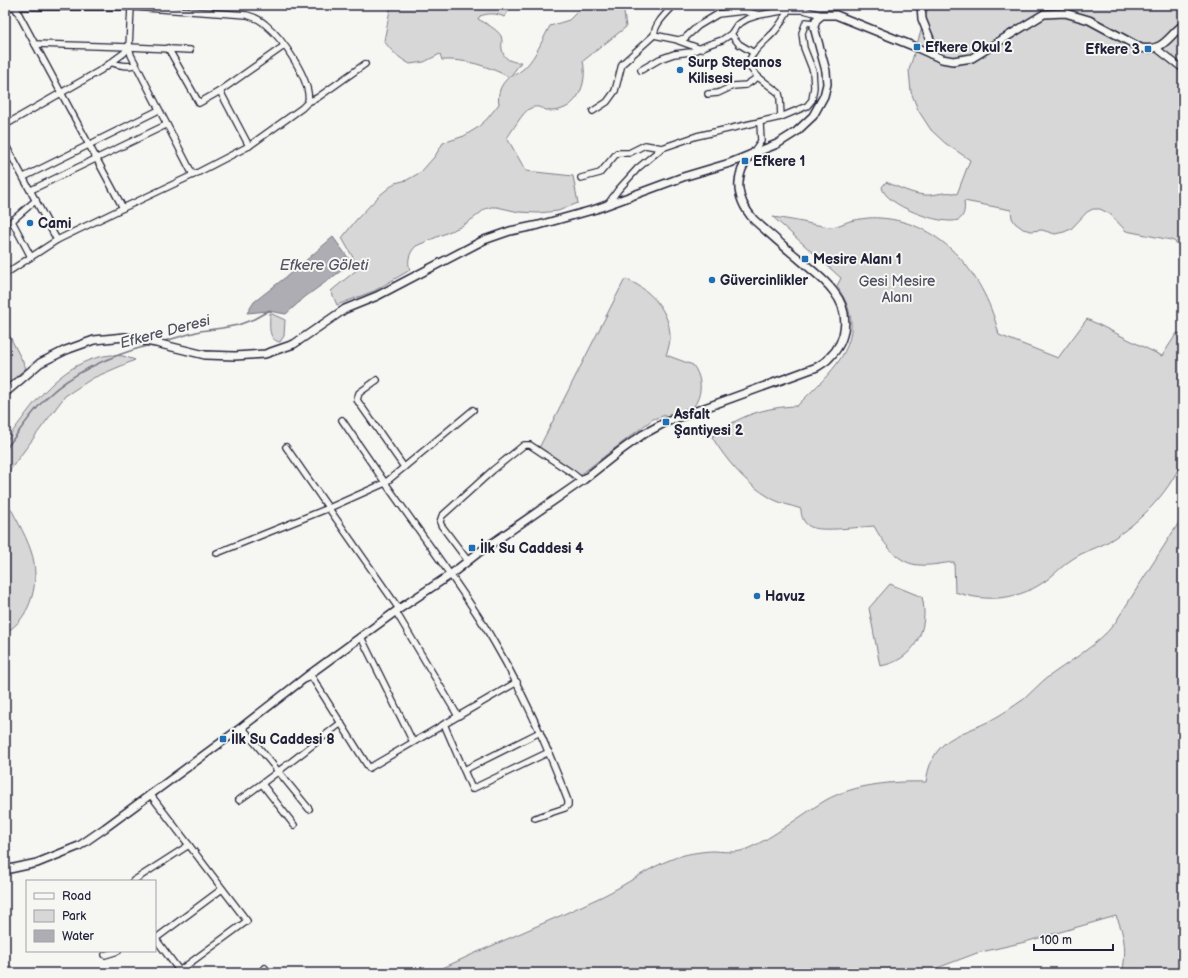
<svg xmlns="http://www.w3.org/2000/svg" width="1188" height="978" font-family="'Balsamiq Sans',sans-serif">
  <rect width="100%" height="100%" fill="#f6f6f2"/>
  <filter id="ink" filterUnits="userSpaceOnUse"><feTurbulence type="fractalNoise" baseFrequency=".025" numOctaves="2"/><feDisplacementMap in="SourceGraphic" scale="8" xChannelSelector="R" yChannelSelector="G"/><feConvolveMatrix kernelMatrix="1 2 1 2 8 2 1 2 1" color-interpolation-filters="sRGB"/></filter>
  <g filter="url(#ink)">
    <g fill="#d7d7d7" stroke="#7c7c89">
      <path d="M391,5H513L504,17C496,13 489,13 480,16L478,19C485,23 497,29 501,36C503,41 501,44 502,49C503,59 512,63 521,62L510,77C533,68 539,45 550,26L569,20L584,5H623L626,27L583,61C588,83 578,110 552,111C543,111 539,103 529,109C523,112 512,131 507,138L526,171L573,176L578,203L558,211L538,213L519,212L497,207H491L485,209L474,218L460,227L416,246C409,253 407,261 410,270L374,291L337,305L331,291L359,268L342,238L356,220L380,195L395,183L407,180L421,172L435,156L443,143L464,136L477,128L487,119L499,104C497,93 501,84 509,77C488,66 466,59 442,60L440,54L424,62L410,64C399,58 391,51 384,41Z"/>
      <path d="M929,5H1183V266H1181C1181,255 1183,244 1171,240L1126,231L1110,214L1100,209H1093L1087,212L1071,229L1064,232L1055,234L1042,230L1031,231L1023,229L1015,223L1012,218L1011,210L964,201C965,207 965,217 958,220C942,226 884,205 882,187L886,182C898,187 912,194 925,195C936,196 946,190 957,194L970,160L945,143L931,130L918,110L911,92L909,70Z"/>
      <path d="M773,217C786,219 799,221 812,224C817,225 824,226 830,227C836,227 844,223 850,221C860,219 870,217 880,218C944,222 986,278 999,335L1058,358L1087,319L1162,356L1177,333L1183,334C1183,366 1183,399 1183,431C1183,440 1185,453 1182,461C1168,495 1135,527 1104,544C1094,549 1083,552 1074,558C1064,564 1057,572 1048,579C1021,600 987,603 955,592L954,562C943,563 931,566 920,565C899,565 883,543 874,526C860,527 821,532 811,527C804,524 801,517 801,509C790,505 778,503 769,497C745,483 726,460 712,437C737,416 765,407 797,406C822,380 861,351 849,311C847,302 841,293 837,286L841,278Z"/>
      <path d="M625,279C655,290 680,323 666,355L693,365C702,378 703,393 694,406L653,419L580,475L539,448Z"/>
      <path d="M270,313L285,320L284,336L280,342C267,340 270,324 270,313Z"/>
      <polygon points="5,327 26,368 5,386"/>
      <path d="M111,355L123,356L135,360L93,378L65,396L15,463L5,478C5,471 3,447 6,442C10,434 17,426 22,419C44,389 71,359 111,355Z"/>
      <path d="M5,498C14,515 25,533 31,551C41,579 32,618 5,633Z"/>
      <path d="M1183,516V973H1122C1127,954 1125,934 1116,916L1025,942L977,953L924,973H432C488,946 547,923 603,896C626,885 648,868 672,859C684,854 698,852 711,851C722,851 736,854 747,849C775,837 799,816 826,800C855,784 894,781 926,782C928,767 933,754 944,744C956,733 978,728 993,719C1004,713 1014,706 1024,699C1031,693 1037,686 1044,680C1068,662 1096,647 1115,623Z"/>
      <path d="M890,584L922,597C930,629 914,661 880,666L869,608Z"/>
    </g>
    <polygon fill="#adadb3" stroke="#757583" points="333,237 352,263 305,297 286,314 268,311 247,313 254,302 296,269"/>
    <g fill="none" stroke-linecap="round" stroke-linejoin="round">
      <g stroke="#757583" stroke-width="1.5">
        <polyline points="161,342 200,331 222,328 238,325 254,319 270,310"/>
        <path d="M5,450C19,432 31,413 47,397C75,370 113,355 150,345"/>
      </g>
      <g stroke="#22223b" stroke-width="8">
        <g id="minor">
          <polyline points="15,7 123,208"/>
          <polyline points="131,7 129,47 131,55 193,175"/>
          <path d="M5,8L15,7H131L247,15C254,17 261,20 266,25C282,38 312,81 308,102"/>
          <polyline points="731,34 739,44 754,53"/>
          <polyline points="654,35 678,40 685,38 698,26 718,14 744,11 759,15 788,10 804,10 822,15"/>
          <polyline points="679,41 701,49"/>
          <polyline points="35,44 129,47"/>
          <polyline points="168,48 199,103 220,91 284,46"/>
          <polyline points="1156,48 1183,69"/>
          <path d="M113,63C118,65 129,67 134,65"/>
          <polyline points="641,70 660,59 674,54 691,52 710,44 722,40 731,34 737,25 747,19 759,15"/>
          <polyline points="220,91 249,146"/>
          <polyline points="708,94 718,93 733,86 746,85 758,77"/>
          <path d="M593,111L607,102L615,91L622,64L654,35C655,23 666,14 674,5"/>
          <path d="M781,117L780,98L779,93L758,77L748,65C751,51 765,42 775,31C780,25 785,17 788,10"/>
          <polyline points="5,125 101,70 124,53 129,47 190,50"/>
          <polyline points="5,144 57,240"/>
          <polyline points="751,155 761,141 760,123"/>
          <polyline points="24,177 159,110"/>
          <polyline points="581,178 600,173 617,153 629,153 645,145 662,148"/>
          <polyline points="31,190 166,125"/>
          <polyline points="608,204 618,190 638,168 662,148 697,136 781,117 807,106 812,100 814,87 813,71 804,48 802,33 806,22 814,23"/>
          <polyline points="31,257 12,221 14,219 36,200"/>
          <polyline points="5,274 57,240 123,208 193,175 249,146 302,108 308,102 317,98 365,64"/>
          <polyline points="377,380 359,393 357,400 404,467"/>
          <path d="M342,420C367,457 392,493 418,529C444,566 472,603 494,642C524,693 547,746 568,801V805L565,808L535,818"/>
          <polyline points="286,447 399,609"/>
          <polyline points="217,553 329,508 385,483 473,410"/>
          <polyline points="468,561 441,525 440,522 442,516 493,470 524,445 530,445 572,473 582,481"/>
          <polyline points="396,612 458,716"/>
          <polyline points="361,637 413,742"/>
          <polyline points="310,674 369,768 517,682"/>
          <polyline points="444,724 472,789 549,752"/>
          <polyline points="242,727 309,809"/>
          <polyline points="464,770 540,732"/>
          <polyline points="262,784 294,825"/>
          <polyline points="150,794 247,921 179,971"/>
          <path d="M239,800C274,776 307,749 341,723"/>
          <polyline points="133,881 189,845"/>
          <polyline points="155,938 181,973"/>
          <polyline points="155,939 222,889"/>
          <polyline points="105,955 118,951"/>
          <polyline points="259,973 265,968"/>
        </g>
      </g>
      <g stroke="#22223b" stroke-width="10">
        <g id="tertiary">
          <polyline points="921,5 922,19 932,44 931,54"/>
          <path d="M5,393L40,363L66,350L94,340L125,337L156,343L205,355L235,356L265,354L294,344L345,309L377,296L484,240L510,231L539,225L596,209L683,177L730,163L777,144L796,132L813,116L824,96L827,84L826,71L814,27L816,20L822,15H836L913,46L931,54L942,59L953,61L972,58L1044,14L1065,13L1089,20L1141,48C1164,52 1168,36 1183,25"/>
          <path d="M5,870L37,863L79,846L105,828L242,727L310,674L399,609L450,575L478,553L582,481L620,451L642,435L666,422L817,367C821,364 826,362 829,358C848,340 850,312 834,292C825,279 810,269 798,258C783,246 769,233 754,220C736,199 733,178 750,155"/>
        </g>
      </g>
      <use href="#minor" stroke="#f6f6f2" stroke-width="5.5"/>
      <use href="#tertiary" stroke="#f6f6f2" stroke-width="7"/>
    </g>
  </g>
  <g fill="#1f6fb2" stroke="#f6f6f2" stroke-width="1.5">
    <rect x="913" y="43" width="8" height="8" rx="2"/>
    <rect x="1144" y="45" width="8" height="8" rx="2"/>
    <circle cx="680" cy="70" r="4"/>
    <rect x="741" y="157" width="8" height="8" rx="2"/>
    <circle cx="30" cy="223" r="4"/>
    <rect x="801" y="255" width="8" height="8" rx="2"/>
    <circle cx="712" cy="280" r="4"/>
    <rect x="662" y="418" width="8" height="8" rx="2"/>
    <rect x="468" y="544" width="8" height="8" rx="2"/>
    <circle cx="757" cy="596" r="4"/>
    <rect x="219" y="735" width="8" height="8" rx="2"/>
  </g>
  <g text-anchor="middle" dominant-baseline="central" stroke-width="4" stroke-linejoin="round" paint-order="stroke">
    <g font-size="14" font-weight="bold" fill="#22223b" stroke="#f6f6f2" text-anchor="start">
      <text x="925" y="47">Efkere Okul 2</text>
      <text x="1140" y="49" text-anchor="end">Efkere 3</text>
      <text x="688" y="62">Surp Stepanos<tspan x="688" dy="16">Kilisesi</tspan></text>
      <text x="753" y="161">Efkere 1</text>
      <text x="38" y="223">Cami</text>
      <text x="813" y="259">Mesire Alanı 1</text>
      <text x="720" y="280">Güvercinlikler</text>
      <text x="674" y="414">Asfalt<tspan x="674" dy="16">Şantiyesi 2</tspan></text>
      <text x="480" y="548">İlk Su Caddesi 4</text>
      <text x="765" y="596">Havuz</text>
      <text x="231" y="739">İlk Su Caddesi 8</text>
    </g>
    <g font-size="14" fill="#4f4f62" stroke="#f6f6f2">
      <text x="897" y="281">Gesi Mesire<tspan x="897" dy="16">Alanı</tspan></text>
    </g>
    <g font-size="15" font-style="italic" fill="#535365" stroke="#f6f6f2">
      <text x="324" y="265">Efkere Göleti</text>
      <text transform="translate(165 332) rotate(-15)">Efkere Deresi</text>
    </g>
  </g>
  <rect width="1188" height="978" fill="none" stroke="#f6f6f2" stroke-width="20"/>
  <rect x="10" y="10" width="1168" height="958" fill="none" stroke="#22223b" stroke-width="1.5" filter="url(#ink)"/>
  <rect x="26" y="880" width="130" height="72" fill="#f6f6f2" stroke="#a1a1a9"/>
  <rect x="34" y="893" width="20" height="6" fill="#f6f6f2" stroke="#a1a1a9"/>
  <text x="62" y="900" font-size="12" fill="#22223b">Road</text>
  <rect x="34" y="910" width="20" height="12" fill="#d7d7d7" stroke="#a1a1a9"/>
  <text x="62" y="920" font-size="12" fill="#22223b">Park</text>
  <rect x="34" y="930" width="20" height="12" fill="#adadb3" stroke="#a1a1a9"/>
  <text x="62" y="940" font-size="12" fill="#22223b">Water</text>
  <path d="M1034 944v6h79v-6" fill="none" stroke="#22223b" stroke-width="2"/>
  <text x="1040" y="944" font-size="12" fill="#22223b" stroke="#f6f6f2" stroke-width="3" paint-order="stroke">100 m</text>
</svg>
